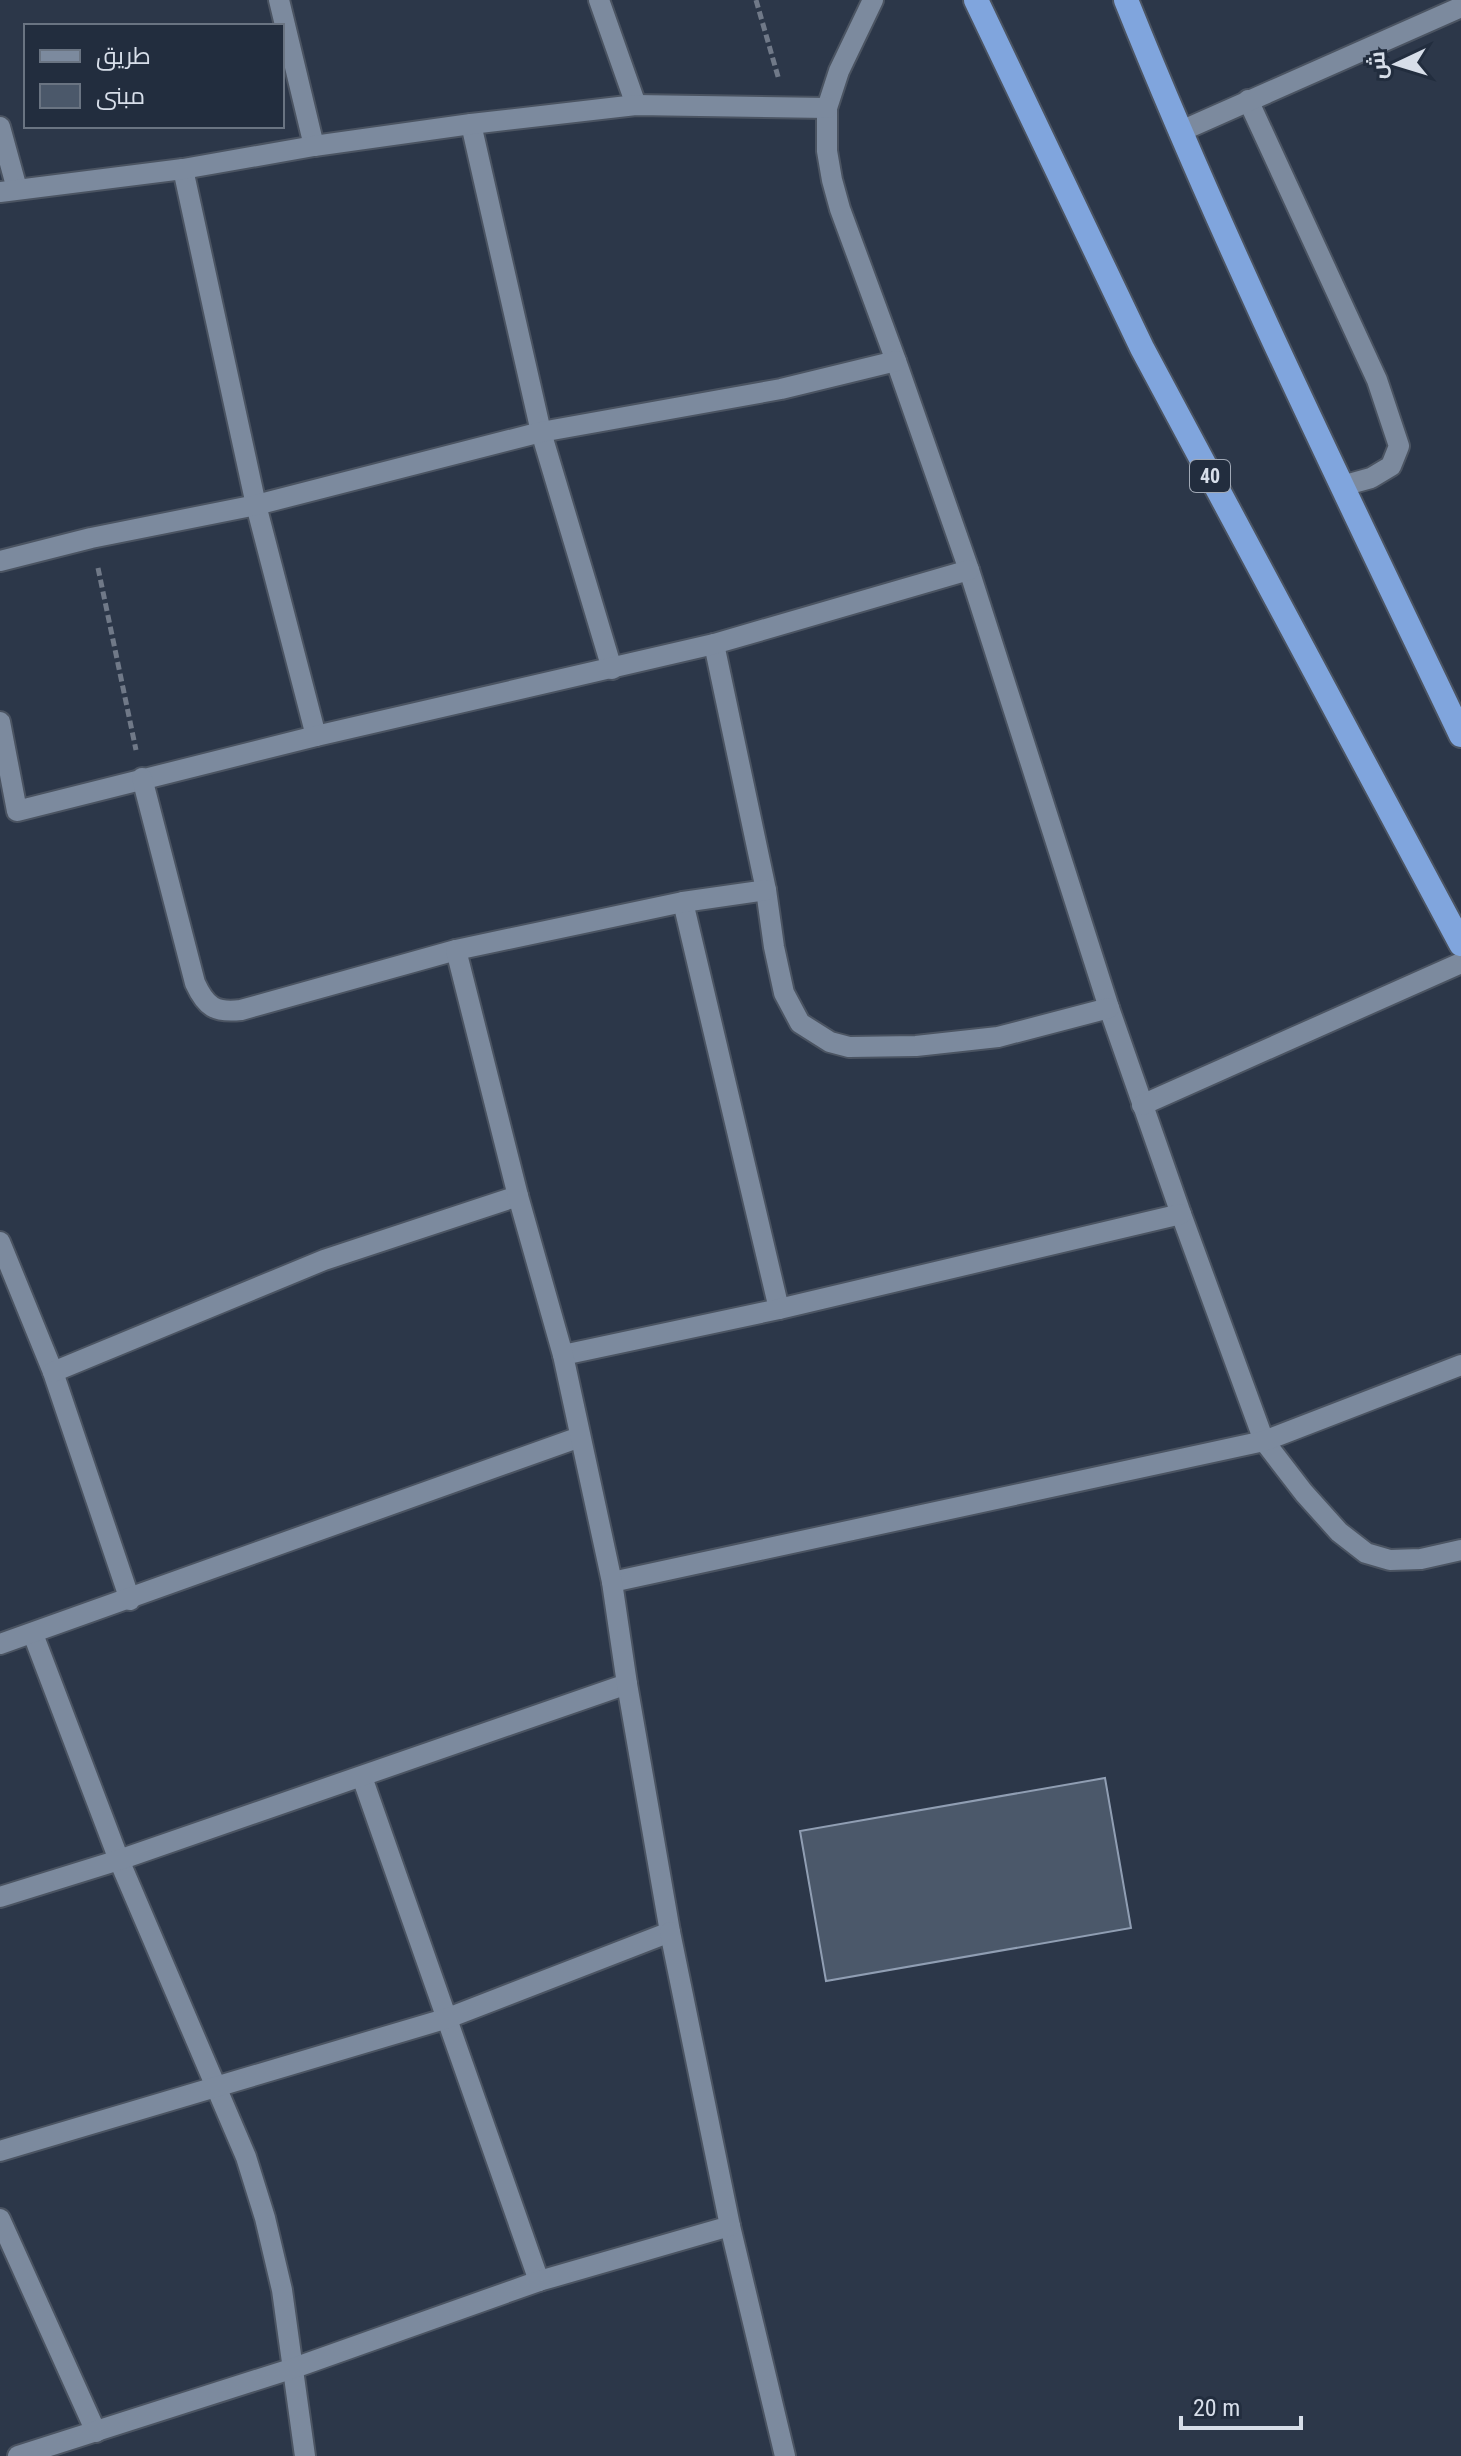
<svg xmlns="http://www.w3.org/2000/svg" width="1461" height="2456" font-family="'Roboto Condensed',Cairo,sans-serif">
  <rect width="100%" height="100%" fill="#2c3749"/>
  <polygon fill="#4b586a" stroke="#909eb3" stroke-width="2" points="1105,1778 1131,1928 826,1981 800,1831"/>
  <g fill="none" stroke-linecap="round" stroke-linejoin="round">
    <g stroke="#4b5462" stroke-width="24">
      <g id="street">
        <polyline points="279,0 314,146"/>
        <polyline points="599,0 636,105"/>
        <polyline points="873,0 839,71 827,108 827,151 832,180 840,209 896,361 969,570 1109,1008 1181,1214 1264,1441 1304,1493 1339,1532 1366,1553 1390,1560 1421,1559 1461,1550"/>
        <polyline points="1248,100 1377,380 1399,446 1391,466 1371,478 1342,486"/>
        <polyline points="471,124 541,432 612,669"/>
        <polyline points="0,127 17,189"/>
        <polyline points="1179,132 1461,7"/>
        <polyline points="183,169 256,505 316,736"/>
        <polyline points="0,192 183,169 314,146 471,124 636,105 827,108"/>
        <polyline points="0,561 91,538 256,505 541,432 781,389 896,361"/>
        <polyline points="714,644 766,890 774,947 784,993 800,1023 830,1042 849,1047 916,1046 998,1037 1109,1008"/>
        <polyline points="0,722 17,811 316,736 714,644 969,570"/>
        <path d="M142,778L195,983C206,1007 215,1013 241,1010L456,950"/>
        <polyline points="683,902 779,1309"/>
        <polyline points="1142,1105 1461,963"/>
        <polyline points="0,1242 53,1372 130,1600"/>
        <polyline points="563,1355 779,1309 1181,1214"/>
        <polyline points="53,1372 324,1260 518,1196"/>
        <polyline points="612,1582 1264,1441 1461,1365"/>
        <polyline points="33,1634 119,1860 246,2157 265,2218 282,2290 305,2456"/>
        <polyline points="0,1644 580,1437"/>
        <polyline points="362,1777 539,2281"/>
        <polyline points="0,1897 119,1860 627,1684"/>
        <polyline points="0,2151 448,2018 670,1932 627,1684 612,1582 563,1355 518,1196 456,950 683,902 766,890"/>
        <polyline points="0,2219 96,2432"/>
        <polyline points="730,2226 785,2456"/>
        <polyline points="18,2456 294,2368 539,2281 730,2226 670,1932"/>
      </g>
    </g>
    <g stroke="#4b5462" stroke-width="28">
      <g id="highway">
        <polyline points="976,0 1142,348 1461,944"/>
        <path d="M1126,0C1226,250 1345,492 1461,735"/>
      </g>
    </g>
    <g stroke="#707988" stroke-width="5" stroke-dasharray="8 4" stroke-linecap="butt">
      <polyline points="756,0 779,80"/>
      <polyline points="98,568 136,750"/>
    </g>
    <use href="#street" stroke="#7c8a9e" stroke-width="20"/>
    <use href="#highway" stroke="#80a5dd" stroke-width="24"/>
  </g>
  <g text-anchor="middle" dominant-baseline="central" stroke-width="8" stroke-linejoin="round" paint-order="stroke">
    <rect fill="#222d3e" stroke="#a1a9b6" stroke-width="2" x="1190" y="460" width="40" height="32" rx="6"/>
    <g font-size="20" font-weight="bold" fill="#d7dee9">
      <text x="1210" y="476">40</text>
    </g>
  </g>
  <rect x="24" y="24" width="260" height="104" fill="#222d3e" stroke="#6a7482" stroke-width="2"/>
  <rect x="40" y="50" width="40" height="12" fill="#7c8a9e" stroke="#6a7482" stroke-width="2"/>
  <text x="96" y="64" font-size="24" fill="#d7dee9">طريق</text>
  <rect x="40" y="84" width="40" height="24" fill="#4b586a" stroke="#6a7482" stroke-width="2"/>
  <text x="96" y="104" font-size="24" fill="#d7dee9">مبنى</text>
  <g transform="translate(1397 64) rotate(266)" stroke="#222d3e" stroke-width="6" paint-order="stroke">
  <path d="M0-6L14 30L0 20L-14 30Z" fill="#d7dee9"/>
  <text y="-12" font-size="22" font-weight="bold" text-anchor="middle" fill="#d7dee9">ش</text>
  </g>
  <path d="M1181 2416v12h120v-12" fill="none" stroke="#d7dee9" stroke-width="4"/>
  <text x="1193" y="2416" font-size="24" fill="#d7dee9" stroke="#222d3e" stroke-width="6" paint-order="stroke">20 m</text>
</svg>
